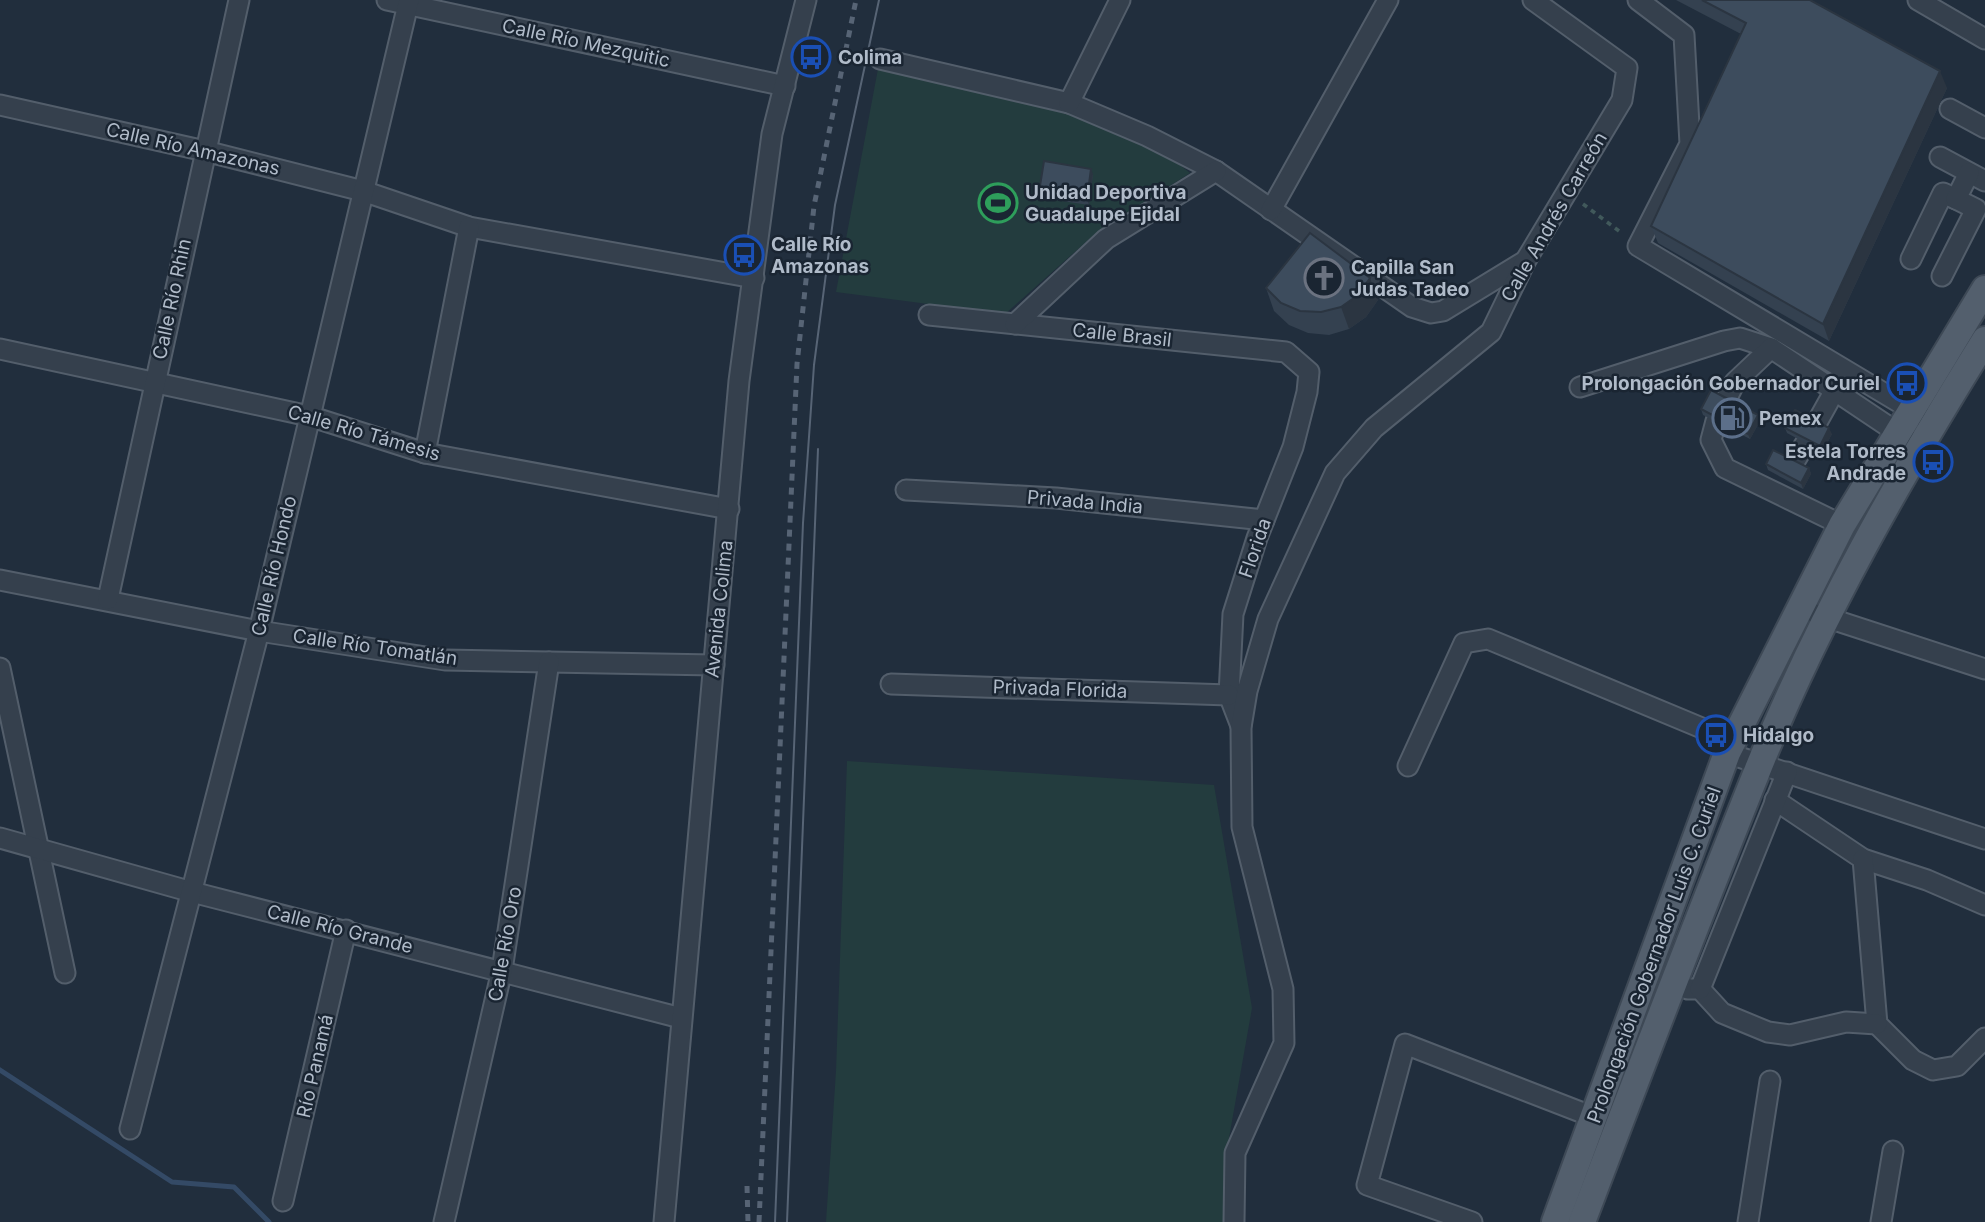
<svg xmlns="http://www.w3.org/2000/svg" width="1985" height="1222" font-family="Inter,sans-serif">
  <rect width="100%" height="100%" fill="#212e3d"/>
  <g fill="#233c3e">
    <polygon points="878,69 1062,109 1153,144 1190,173 1095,234 1005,314 836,292"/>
    <polygon points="847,761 1214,785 1252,1008 1226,1155 1223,1222 826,1222 836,1071"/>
  </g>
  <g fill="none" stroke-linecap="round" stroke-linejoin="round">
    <polyline stroke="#344a66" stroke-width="5" points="0,1070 172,1182 234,1187 269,1222"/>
    <g stroke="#535e6b" stroke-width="23">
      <g id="minor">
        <polyline points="387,0 785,86"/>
        <polyline points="1638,0 1684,35 1690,144 1638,246 1922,416"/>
        <polyline points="1918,0 1985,39"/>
        <polyline points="880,59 1069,103 1147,136 1216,171 1412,307 1431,313 1443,311 1525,261"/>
        <polyline points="1069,103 1120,0"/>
        <polyline points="0,105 205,151 363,191 469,227 754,278"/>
        <polyline points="1950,109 1985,128"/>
        <polyline points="1940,157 1985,181"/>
        <polyline points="1271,210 1388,0"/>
        <polyline points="1911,259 1943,193 1956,199"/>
        <polyline points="1942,276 1976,209 1956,199 1969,173"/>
        <polyline points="929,315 1286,352 1309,372 1307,392 1293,447 1257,538 1233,614 1229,695 1241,726"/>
        <polyline points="1015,324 1106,239 1216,171"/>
        <polyline points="0,349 309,416 425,453 729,509"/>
        <polyline points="1580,387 1724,341 1740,338 1771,348"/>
        <polyline points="1725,402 1735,382 1771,348 1907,439"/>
        <polyline points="1716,421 1711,440 1725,468 1842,525"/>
        <polyline points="1815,426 1835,390"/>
        <polyline points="425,453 469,227"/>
        <polyline points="1793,464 1805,444"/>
        <polyline points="906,490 1056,498 1264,520"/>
        <polyline points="0,580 259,631 445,660 714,665"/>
        <polyline points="108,599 239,0"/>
        <polyline points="1816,614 1985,669"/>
        <polyline points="0,668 65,973"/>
        <polyline points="891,684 1229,695"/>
        <polyline points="1727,753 1985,839"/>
        <polyline points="1408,766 1464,643 1488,639 1733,741"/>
        <polyline points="1775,800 1863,859 1927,880 1985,905"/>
        <polyline points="0,838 192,892 681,1018"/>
        <polyline points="1863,859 1877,1024 1913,1060 1933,1070 1957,1066 1985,1038"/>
        <polyline points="1688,989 1700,989 1722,1013 1768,1032 1790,1035 1846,1022 1877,1024"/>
        <polyline points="1700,989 1787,772"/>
        <polyline points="130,1129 259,631 409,0"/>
        <polyline points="283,1201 346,930"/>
        <polyline points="444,1222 502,970 549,662"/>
        <polyline points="664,1222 739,381 772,134 806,0"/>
        <polyline points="1234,1222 1235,1153 1284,1043 1283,989 1242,827 1241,727 1247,691 1268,619 1335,473 1374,428 1491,332 1526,260 1622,100 1627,68 1533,0"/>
        <polyline points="1472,1222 1367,1185 1405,1044 1596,1118"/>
        <polyline points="1748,1222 1770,1081"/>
        <polyline points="1881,1222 1893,1151"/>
      </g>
    </g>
    <g stroke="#3e4956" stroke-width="30">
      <g id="major">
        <polyline points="1555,1222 1727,753 1842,525 1985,289"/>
        <path d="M1582,1222C1640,1069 1699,916 1760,764C1820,616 1901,475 1985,340"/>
      </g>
    </g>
    <polyline stroke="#41595b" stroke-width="3.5" stroke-dasharray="5 5" stroke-linecap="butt" points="1583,204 1623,234"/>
    <use href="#minor" stroke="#35404d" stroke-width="19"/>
    <use href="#major" stroke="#535f6d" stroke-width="26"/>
    <g stroke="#576475" stroke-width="2">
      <polyline points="775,1222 803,523 814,365 835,205 879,0"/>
      <polyline points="787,1222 818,449"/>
    </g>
    <g stroke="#576475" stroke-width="5" stroke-dasharray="7 7" stroke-linecap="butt">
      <polyline points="747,1186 748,1222"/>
      <polyline points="759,1222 797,364 814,206 856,0"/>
    </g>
  </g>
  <g fill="#344150">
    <polygon points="1676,0 1810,0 1947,88 1829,341 1658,243 1651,226 1741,34"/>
    <polygon points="1093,174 1089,205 1041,198 1039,192"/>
    <polygon points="1266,288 1378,300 1366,317 1349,329 1329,335 1308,333 1289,325 1274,311"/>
    <polygon points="1701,409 1760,421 1750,439 1703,415"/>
    <polygon points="1785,428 1832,434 1822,452 1787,433"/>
    <polygon points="1766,464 1809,468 1811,474 1803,489 1768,470"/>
  </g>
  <g fill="#2b3541">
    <polygon points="1940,71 1947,88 1829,341 1823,324"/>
    <polygon points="1091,169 1093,174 1089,205 1087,199"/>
    <polygon points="1370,278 1378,300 1366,317 1349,329 1341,307"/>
    <polygon points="1758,415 1760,421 1750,439 1748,434"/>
    <polygon points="1829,428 1832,434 1822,452 1820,446"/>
    <polygon points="1809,468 1811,474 1803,489 1801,483"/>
  </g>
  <g fill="#3d4c5d" stroke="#2b3541" stroke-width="2">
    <polygon points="1702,0 1810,0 1940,71 1823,324 1651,226 1746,23"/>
    <polygon points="1044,161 1091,169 1087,199 1039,192"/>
    <polygon points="1310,233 1370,278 1358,295 1341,307 1321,312 1300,311 1281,303 1266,288"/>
    <polygon points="1711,390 1758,415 1748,434 1701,409"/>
    <polygon points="1795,410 1829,428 1820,446 1785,428"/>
    <polygon points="1773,450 1809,468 1801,483 1766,464"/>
  </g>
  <defs>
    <g id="bus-ring" transform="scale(2.0125)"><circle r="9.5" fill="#1a2532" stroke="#1a4fb4" stroke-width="1.5"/><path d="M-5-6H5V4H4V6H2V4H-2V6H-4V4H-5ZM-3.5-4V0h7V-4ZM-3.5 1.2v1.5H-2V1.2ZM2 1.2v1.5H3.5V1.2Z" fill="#1a4fb4"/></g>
    <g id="stadium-ring" transform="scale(2.0125)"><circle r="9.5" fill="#1a2532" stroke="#2e9e5b" stroke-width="1.5"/><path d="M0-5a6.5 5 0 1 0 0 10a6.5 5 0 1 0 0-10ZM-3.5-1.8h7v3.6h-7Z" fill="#2e9e5b"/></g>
    <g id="church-ring" transform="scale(2.0125)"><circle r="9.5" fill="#1a2532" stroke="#6b7280" stroke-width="1.5"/><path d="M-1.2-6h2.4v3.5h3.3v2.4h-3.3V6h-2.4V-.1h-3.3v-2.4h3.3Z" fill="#6b7280"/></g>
    <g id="fuel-ring" transform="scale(2.0125)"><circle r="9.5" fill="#1a2532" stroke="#5c6f8a" stroke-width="1.5"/><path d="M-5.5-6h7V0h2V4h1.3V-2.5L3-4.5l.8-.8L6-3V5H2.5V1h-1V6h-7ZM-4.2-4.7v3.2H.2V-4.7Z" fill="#5c6f8a"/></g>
  </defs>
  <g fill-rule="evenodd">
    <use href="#bus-ring" x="811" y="57"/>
    <use href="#stadium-ring" x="998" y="203"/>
    <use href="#bus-ring" x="744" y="255"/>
    <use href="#church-ring" x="1324" y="278"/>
    <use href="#bus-ring" x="1907" y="383"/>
    <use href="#fuel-ring" x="1732" y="418"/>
    <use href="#bus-ring" x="1933" y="462"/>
    <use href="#bus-ring" x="1716" y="735"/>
  </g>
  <g text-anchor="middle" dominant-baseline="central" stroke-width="5" stroke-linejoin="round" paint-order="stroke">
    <g font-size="19" fill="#b0bbc9" stroke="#1a2532">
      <text transform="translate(586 43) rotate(12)">Calle Río Mezquitic</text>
      <text transform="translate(193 149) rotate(13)">Calle Río Amazonas</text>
      <text transform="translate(1554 217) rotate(-60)">Calle Andrés Carreón</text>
      <text transform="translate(172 299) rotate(-78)">Calle Río Rhin</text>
      <text transform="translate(1122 335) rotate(6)">Calle Brasil</text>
      <text transform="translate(364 433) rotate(16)">Calle Río Támesis</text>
      <text transform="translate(1085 502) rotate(5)">Privada India</text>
      <text transform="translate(1255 548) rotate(-71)">Florida</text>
      <text transform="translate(274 566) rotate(-77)">Calle Río Hondo</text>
      <text transform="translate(719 609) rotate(-84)">Avenida Colima</text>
      <text transform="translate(375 647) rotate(8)">Calle Río Tomatlán</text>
      <text transform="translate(1060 689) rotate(2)">Privada Florida</text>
      <text transform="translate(340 929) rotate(14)">Calle Río Grande</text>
      <text transform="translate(505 944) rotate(-80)">Calle Río Oro</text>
      <text transform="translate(1654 955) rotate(-70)">Prolongación Gobernador Luis C. Curiel</text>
      <text transform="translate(315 1066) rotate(-77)">Río Panamá</text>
    </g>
    <g font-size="19" font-weight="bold" fill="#b0bbc9" stroke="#1a2532" text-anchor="start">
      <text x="838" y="57">Colima</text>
      <text x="1025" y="192">Unidad Deportiva<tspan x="1025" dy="22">Guadalupe Ejidal</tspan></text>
      <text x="771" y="244">Calle Río<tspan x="771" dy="22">Amazonas</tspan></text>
      <text x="1351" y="267">Capilla San<tspan x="1351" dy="22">Judas Tadeo</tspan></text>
      <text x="1880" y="383" text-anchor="end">Prolongación Gobernador Curiel</text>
      <text x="1759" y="418">Pemex</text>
      <text x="1906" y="451" text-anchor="end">Estela Torres<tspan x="1906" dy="22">Andrade</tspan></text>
      <text x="1743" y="735">Hidalgo</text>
    </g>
  </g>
</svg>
